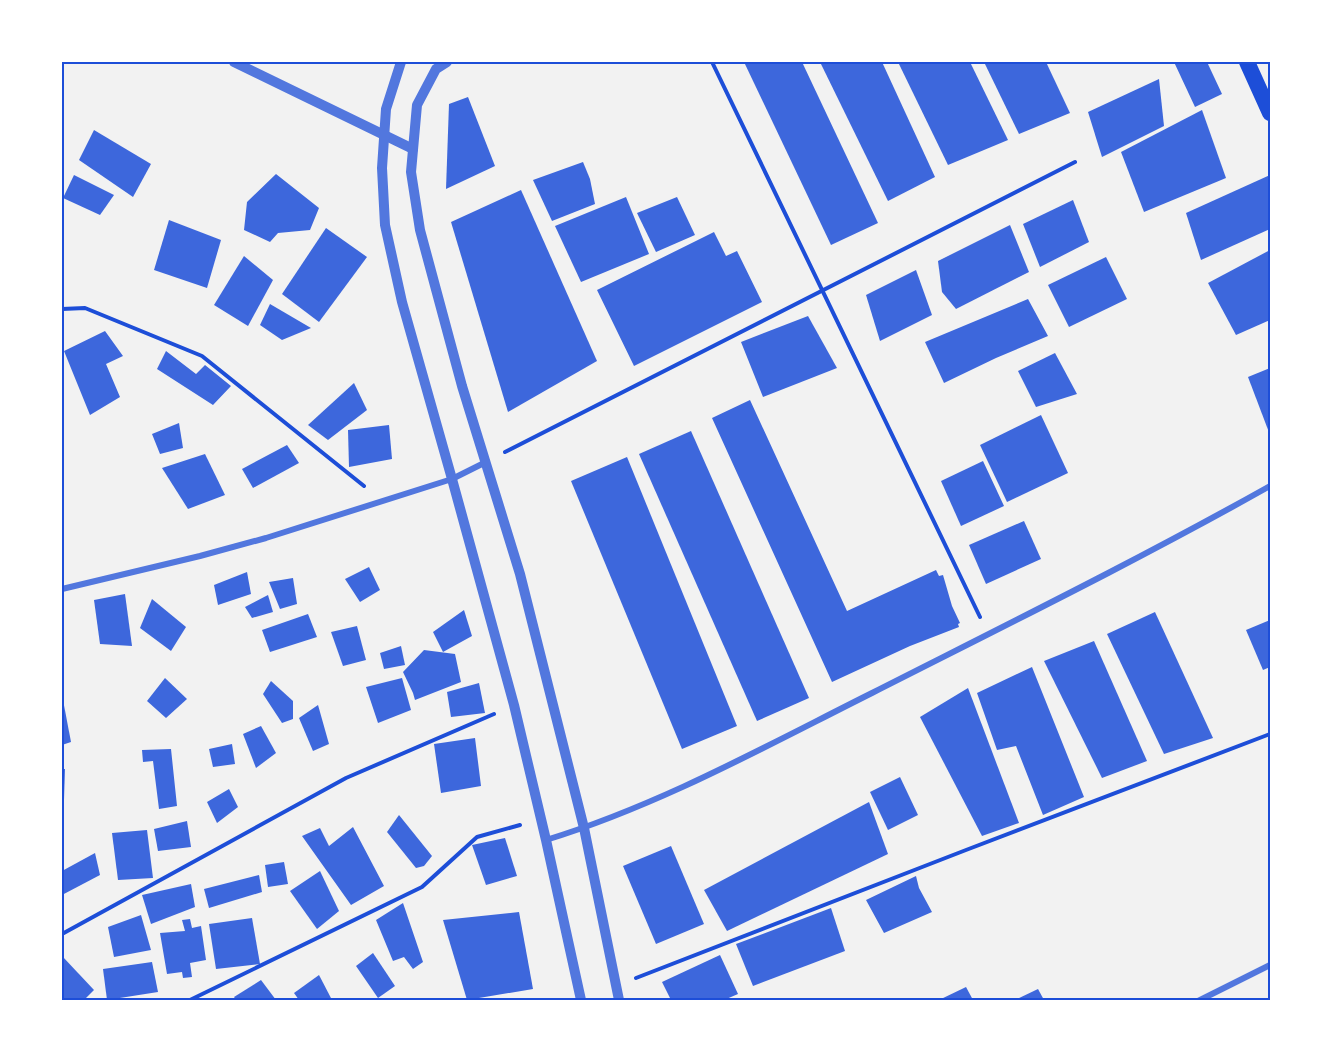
<svg xmlns="http://www.w3.org/2000/svg" width="1332" height="1062" font-family="Poppins,sans-serif">
  <rect width="100%" height="100%" fill="#f2f2f2"/>
  <g fill="#3d67dc">
    <polygon points="744,62 802,62 878,223 831,245"/>
    <polygon points="820,62 882,62 935,177 888,201"/>
    <polygon points="898,62 970,62 1008,140 948,165"/>
    <polygon points="984,62 1046,62 1070,113 1019,134"/>
    <polygon points="1174,62 1207,62 1222,94 1195,107"/>
    <polygon points="1159,79 1164,126 1102,157 1088,112"/>
    <polygon points="468,97 495,166 446,189 449,104"/>
    <polygon points="1202,110 1226,178 1144,212 1121,152"/>
    <polygon points="94,130 151,164 133,197 79,160"/>
    <polygon points="583,162 590,179 595,204 552,221 533,180"/>
    <polygon points="276,174 319,208 310,230 278,233 270,242 244,230 247,202"/>
    <polygon points="74,175 114,195 100,215 63,198"/>
    <polygon points="1270,175 1270,229 1201,260 1186,213"/>
    <polygon points="521,190 597,361 508,412 451,222"/>
    <polygon points="626,197 649,254 581,282 555,226"/>
    <polygon points="677,197 695,235 656,252 637,213"/>
    <polygon points="1073,200 1089,242 1040,267 1023,224"/>
    <polygon points="169,220 221,240 207,288 154,270"/>
    <polygon points="1010,225 1029,272 956,309 942,292 938,261"/>
    <polygon points="326,228 367,257 319,322 282,294"/>
    <polygon points="714,232 726,256 737,251 762,302 634,366 597,290"/>
    <polygon points="1270,250 1270,320 1236,335 1208,283"/>
    <polygon points="244,256 273,280 248,326 214,305"/>
    <polygon points="1106,257 1127,299 1069,327 1048,285"/>
    <polygon points="916,270 932,315 880,341 866,295"/>
    <polygon points="1028,299 1048,336 996,358 944,383 925,342"/>
    <polygon points="270,304 311,328 282,340 260,325"/>
    <polygon points="808,316 837,368 763,397 741,342"/>
    <polygon points="105,331 123,356 106,364 120,397 90,415 64,351"/>
    <polygon points="166,351 196,374 205,365 231,386 213,405 157,369"/>
    <polygon points="1055,353 1077,394 1036,407 1018,371"/>
    <polygon points="1270,368 1270,435 1248,377"/>
    <polygon points="354,383 367,410 328,440 308,425"/>
    <polygon points="750,400 847,611 936,570 939,576 943,575 952,606 960,623 958,624 959,627 910,646 832,682 712,418"/>
    <polygon points="1041,415 1068,473 1007,502 980,445"/>
    <polygon points="179,423 183,448 160,454 152,434"/>
    <polygon points="389,425 392,459 349,467 348,430"/>
    <polygon points="691,431 809,698 757,721 639,454"/>
    <polygon points="287,445 299,463 253,488 242,469"/>
    <polygon points="205,454 225,495 188,509 162,468"/>
    <polygon points="627,457 737,726 682,749 571,481"/>
    <polygon points="983,461 1004,506 961,526 941,481"/>
    <polygon points="1024,521 1041,559 986,584 969,545"/>
    <polygon points="369,567 380,590 360,602 345,579"/>
    <polygon points="247,572 251,594 218,605 214,585"/>
    <polygon points="293,578 297,604 280,609 269,582"/>
    <polygon points="125,594 132,646 100,644 94,600"/>
    <polygon points="268,595 273,612 252,618 245,607"/>
    <polygon points="152,599 186,627 171,651 140,628"/>
    <polygon points="464,610 472,636 443,652 433,632"/>
    <polygon points="1155,612 1213,738 1164,754 1107,634"/>
    <polygon points="308,614 317,637 270,652 262,630"/>
    <polygon points="1270,620 1270,667 1263,670 1246,630"/>
    <polygon points="357,626 366,660 343,666 331,632"/>
    <polygon points="1094,641 1147,761 1102,778 1044,661"/>
    <polygon points="401,646 405,665 384,669 380,653"/>
    <polygon points="424,650 455,654 461,682 415,700 413,693 403,672"/>
    <polygon points="1032,667 1084,797 1043,815 1016,746 997,750 977,693"/>
    <polygon points="165,678 187,699 166,718 147,701"/>
    <polygon points="402,678 411,710 378,723 366,687"/>
    <polygon points="271,681 293,701 293,719 282,723 263,694"/>
    <polygon points="479,683 485,713 451,717 447,692"/>
    <polygon points="968,688 1019,823 982,836 920,717"/>
    <polygon points="62,700 63,700 71,742 62,745"/>
    <polygon points="318,705 329,744 313,751 299,718"/>
    <polygon points="261,726 276,753 256,768 243,734"/>
    <polygon points="475,738 481,786 441,793 434,744"/>
    <polygon points="232,744 235,764 213,767 209,749"/>
    <polygon points="171,749 177,806 159,809 153,761 143,762 142,750"/>
    <polygon points="62,769 65,769 64,799 62,799"/>
    <polygon points="900,777 918,815 888,830 870,792"/>
    <polygon points="229,789 238,807 217,823 207,802"/>
    <polygon points="869,802 888,854 727,931 704,890"/>
    <polygon points="399,815 432,856 424,866 416,868 387,832"/>
    <polygon points="187,821 191,847 158,851 154,829"/>
    <polygon points="353,827 384,886 351,905 302,836 320,828 329,846"/>
    <polygon points="147,830 153,878 118,880 112,833"/>
    <polygon points="505,838 517,876 486,885 472,845"/>
    <polygon points="671,846 704,924 656,944 623,866"/>
    <polygon points="95,853 100,875 62,895 62,871"/>
    <polygon points="284,862 288,884 268,887 265,865"/>
    <polygon points="320,871 339,911 317,929 290,891"/>
    <polygon points="259,875 262,892 209,908 204,889"/>
    <polygon points="916,876 919,888 932,912 884,933 866,900"/>
    <polygon points="191,884 195,907 151,924 142,895"/>
    <polygon points="403,903 423,962 413,969 404,957 393,961 376,920"/>
    <polygon points="831,908 845,951 753,986 736,944"/>
    <polygon points="519,912 533,989 467,1000 443,920"/>
    <polygon points="141,915 151,950 114,957 108,927"/>
    <polygon points="252,918 260,964 216,969 209,924"/>
    <polygon points="190,919 192,928 201,926 206,960 190,963 192,977 183,978 182,972 167,974 160,933 185,931 182,920"/>
    <polygon points="373,953 395,986 378,998 356,966"/>
    <polygon points="720,955 738,994 724,1000 671,1000 662,982"/>
    <polygon points="63,957 94,990 84,1000 62,1000 62,959"/>
    <polygon points="152,962 158,992 107,1000 103,969"/>
    <polygon points="319,975 332,1000 299,1000 294,993"/>
    <polygon points="261,980 276,1000 236,1000 234,997"/>
    <polygon points="966,987 973,1000 939,1000"/>
    <polygon points="1038,989 1044,1000 1015,1000"/>
  </g>
  <g fill="none" stroke-linecap="round" stroke-linejoin="round">
    <g stroke="#1d4ed8" stroke-width="4">
      <polyline points="712,62 980,617"/>
      <polyline points="62,309 85,308 202,356 364,486"/>
      <polyline points="505,452 1075,162"/>
      <polyline points="62,934 346,778 494,714"/>
      <polyline points="636,978 966,850 1270,734"/>
      <polyline points="190,1000 422,887 477,837 520,825"/>
    </g>
    <g stroke="#5277de" stroke-width="6">
      <polyline points="62,589 200,556 266,538 452,479 486,462"/>
      <path d="M546,840C660,805 766,746 872,693C1006,625 1140,559 1270,486"/>
      <polyline points="1200,1000 1270,965"/>
    </g>
    <g stroke="#5277de" stroke-width="10">
      <polyline points="234,62 413,149"/>
      <polyline points="401,62 386,109 382,168 385,225 402,302 452,479 514,705 546,840 581,1000"/>
      <polyline points="447,62 436,69 417,105 411,172 420,230 462,386 520,574 584,828 619,1000"/>
    </g>
    <polyline stroke="#1d4ed8" stroke-width="16" points="1247,62 1270,113"/>
  </g>
  <rect width="1332" height="1062" fill="none" stroke="#ffffff" stroke-width="126"/>
  <rect x="63" y="63" width="1206" height="936" fill="none" stroke="#1d4ed8" stroke-width="2"/>
</svg>
